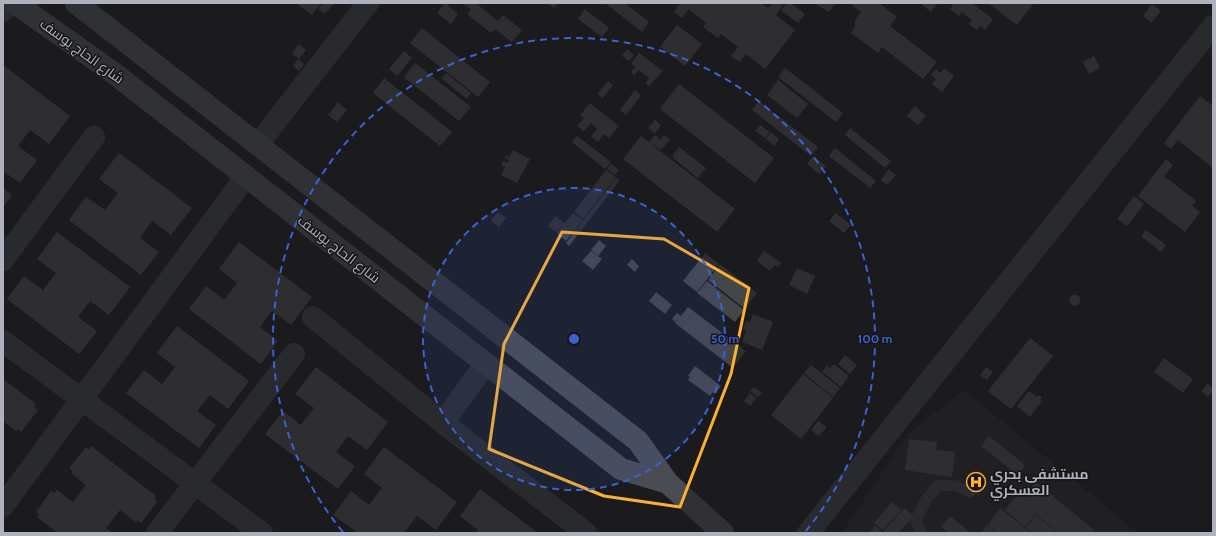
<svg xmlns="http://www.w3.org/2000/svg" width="1216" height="536" font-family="Cabin,Cairo,sans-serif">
  <rect width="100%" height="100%" fill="#1b1b1d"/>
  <polygon fill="#26272a" points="964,390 1136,531 1134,533 842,533 908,434"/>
  <g fill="#45464a">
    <polygon points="296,3 321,3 312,15"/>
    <polygon points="323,3 334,3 325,14 318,9"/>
    <polygon points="445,3 458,14 451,24 437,13"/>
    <polygon points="462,3 478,3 477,4 498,21 503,15 522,30 512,42 495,29 491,33 467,14 471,9"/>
    <polygon points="550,3 559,3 554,8 549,4"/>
    <polygon points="605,3 625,3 649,22 642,32"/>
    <polygon points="680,3 761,3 768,8 772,3 784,3 776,15 795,30 765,69 746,54 739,62 731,56 738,47 721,34 718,38 703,27 706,23 689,9 682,18 674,12"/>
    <polygon points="787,3 791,3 805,14 798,23 781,10"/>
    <polygon points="814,3 835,3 829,12"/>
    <polygon points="854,3 879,3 897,17 890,26 937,62 923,79 882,47 878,53 851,33 855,27 855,20 861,12 852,5"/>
    <polygon points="920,3 938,3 931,12"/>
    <polygon points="950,3 972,3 993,19 985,30 981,26 977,30 969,24 972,20 962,12 959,16 950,9 953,5"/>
    <polygon points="988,3 1034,3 1017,25"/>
    <polygon points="1152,4 1161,11 1151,23 1143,16"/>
    <polygon points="585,9 609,28 602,37 578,19"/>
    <polygon points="677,25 702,44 685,66 660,47"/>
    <polygon points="422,28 490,82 478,97 410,43"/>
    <polygon points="299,44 306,50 299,59 292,53"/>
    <polygon points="627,49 634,55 629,61 622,56"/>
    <polygon points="404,51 412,58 397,76 389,69"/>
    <polygon points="639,53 663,71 649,86 645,83 649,78 639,70 634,75 631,72 635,67 631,64"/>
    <polygon points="1094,56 1100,68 1089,74 1083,62"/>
    <polygon points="298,59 304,64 299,71 293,66"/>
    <polygon points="415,63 471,107 459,121 404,77"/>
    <polygon points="3,65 70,116 49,144 30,130 18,146 37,160 20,183 3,171"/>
    <polygon points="785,68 843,113 836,122 778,77"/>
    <polygon points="944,68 954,76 942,92 932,84 936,79 931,75 936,69 941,73"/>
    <polygon points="446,73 471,93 467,99 441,78"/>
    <polygon points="384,78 452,132 440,146 373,93"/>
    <polygon points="778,80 808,104 797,118 767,95"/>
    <polygon points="608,81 613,85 603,98 597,94"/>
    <polygon points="679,84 774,158 755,183 660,109"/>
    <polygon points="635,90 641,95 626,115 620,110"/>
    <polygon points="1200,96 1213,106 1213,168 1178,140 1171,149 1164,143"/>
    <polygon points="759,101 818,147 811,156 752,110"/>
    <polygon points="338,102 347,110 337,122 328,115"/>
    <polygon points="590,103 619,126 609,138 604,134 598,142 591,136 597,129 591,123 584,131 577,126 584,118 580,115"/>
    <polygon points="915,106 926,116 918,125 907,116"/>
    <polygon points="655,120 661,125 655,134 648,128"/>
    <polygon points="760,125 770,132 765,138 755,131"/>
    <polygon points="850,128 891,161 885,168 845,135"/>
    <polygon points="771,132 779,139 774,146 766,139"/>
    <polygon points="655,135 660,140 664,135 670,139 661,150 649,142"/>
    <polygon points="577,136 611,162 605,169 572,142"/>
    <polygon points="641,136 735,209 717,232 623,159"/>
    <polygon points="679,147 706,168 698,178 672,157"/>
    <polygon points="835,148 876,181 870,188 829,156"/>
    <polygon points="513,150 530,159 517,183 501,175 505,167 501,165 503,161 507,163 509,160 504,158 506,155 509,157"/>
    <polygon points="119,153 192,208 171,235 152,221 140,238 159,252 141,275 69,220 86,197 105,210 118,193 99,179"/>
    <polygon points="813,156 826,166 819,174 807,164"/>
    <polygon points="1166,159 1173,165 1164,176 1196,201 1192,206 1200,212 1185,232 1138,196"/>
    <polygon points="611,164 619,170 615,175 607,169"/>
    <polygon points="889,169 896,175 887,185 881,180"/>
    <polygon points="606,170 616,177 583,219 574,212"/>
    <polygon points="616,178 620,180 569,246 566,243"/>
    <polygon points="3,188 12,195 3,207"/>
    <polygon points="1134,196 1144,204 1127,226 1117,219"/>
    <polygon points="498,212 506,218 499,227 491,221"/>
    <polygon points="573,213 583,220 566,241 556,233"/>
    <polygon points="836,213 851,225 844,233 829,221"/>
    <polygon points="555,216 564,223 556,232 548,226"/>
    <polygon points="1146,230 1166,245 1161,252 1141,236"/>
    <polygon points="57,232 130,287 109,315 90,301 78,317 97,331 79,354 7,299 24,276 43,290 56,273 37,259"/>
    <polygon points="599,240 606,246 598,256 591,250"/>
    <polygon points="239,242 312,297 291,325 272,311 260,327 278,341 261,364 189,309 206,286 224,300 237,283 219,269"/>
    <polygon points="591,251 602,259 593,270 582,261"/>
    <polygon points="764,251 781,263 778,267 775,265 770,271 757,261"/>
    <polygon points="705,253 719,264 697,292 683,281"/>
    <polygon points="632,259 639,266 635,272 627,265"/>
    <polygon points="720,264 757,293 745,309 708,280"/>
    <polygon points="797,268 815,276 807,294 789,285"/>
    <polygon points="707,281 744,310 735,322 697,293"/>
    <polygon points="656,292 672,305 665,314 649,301"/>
    <circle cx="1075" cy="300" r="5.5"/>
    <polygon points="688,307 746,351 733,368 675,323 680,317 675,322 672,319 677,313 681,316"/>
    <polygon points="753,314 773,322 762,350 742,342 746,331 743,329 746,321 750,322"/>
    <polygon points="177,326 249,381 228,409 210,395 197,411 216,425 199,448 126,393 144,370 162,384 175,367 157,353"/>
    <polygon points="1030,338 1053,356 1011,409 988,391"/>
    <polygon points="845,355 857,365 850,374 838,364"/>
    <polygon points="1164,358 1193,379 1183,393 1154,372"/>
    <polygon points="834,364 849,376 841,387 825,374"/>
    <polygon points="811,365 840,388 833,397 804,373"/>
    <polygon points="827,365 830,368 825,374 822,372"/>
    <polygon points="695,366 721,386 715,394 713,392 710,396 688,380 690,377 688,376"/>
    <polygon points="316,367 388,422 367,450 348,436 336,452 355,466 338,489 265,434 283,411 301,425 314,408 295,394"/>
    <polygon points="986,367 993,372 987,380 980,375"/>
    <polygon points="803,374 833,398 801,439 771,415"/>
    <polygon points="3,379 36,404 34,407 38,410 21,432 17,429 16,431 3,421"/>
    <polygon points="1208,383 1213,390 1208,397 1201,391"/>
    <polygon points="754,387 762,393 758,397 750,391"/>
    <polygon points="1029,391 1037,397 1039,395 1042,397 1040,400 1042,401 1030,417 1017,406"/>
    <polygon points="750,393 756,398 750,406 744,401"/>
    <polygon points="818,421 827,427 819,436 811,430"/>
    <polygon points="989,436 1025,465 1018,475 981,446"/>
    <polygon points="909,439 937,442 936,450 955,452 952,477 905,470"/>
    <polygon points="91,446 156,496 154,499 157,502 141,523 137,520 136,522 120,510 106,528 113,533 58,533 37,517 39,514 36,512 51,491 55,493 57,490 73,502 86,485 71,473 73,471 69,468 86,447 89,449"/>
    <polygon points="384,447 457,502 436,530 417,516 404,533 358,533 333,515 351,491 369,505 382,488 364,474"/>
    <polygon points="1036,482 1094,530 1092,533 1059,533 1036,514 1025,527 1005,510 1019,493 1024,497"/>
    <polygon points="480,489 538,533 476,533 478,530 460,516"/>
    <polygon points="892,502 901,510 883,530 874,523"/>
    <polygon points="904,508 914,516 898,533 886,533 884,531"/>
    <polygon points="1000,508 1031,533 998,533 988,525"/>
    <polygon points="1036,515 1058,533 1033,533 1026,528"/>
    <polygon points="950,516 971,533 949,533 941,527"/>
    <polygon points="987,525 996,533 981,533"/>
    <polygon points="875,526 884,533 869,533"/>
  </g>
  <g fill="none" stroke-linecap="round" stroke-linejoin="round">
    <polyline stroke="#3b3d43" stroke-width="11" points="921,533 916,520 926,500 938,485 957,486 970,492"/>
    <g stroke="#3b3d43" stroke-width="22">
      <polyline points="3,11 9,3"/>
      <polyline points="258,144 368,3"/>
      <polyline points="3,260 94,137"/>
      <polyline points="313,317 443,423 586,533"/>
      <polyline points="3,341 262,533"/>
      <polyline points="443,423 486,363"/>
      <polyline points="3,506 246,176"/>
      <polyline points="157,533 294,354"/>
      <polyline points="808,533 1213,26"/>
    </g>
    <g stroke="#494c53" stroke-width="22">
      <polyline points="15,3 111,71 621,469 668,483"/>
      <polyline points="76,3 638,441 668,483 723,533"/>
    </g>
  </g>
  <path d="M0 0H1216V536H0ZM562,232L664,239L749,288L731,374L680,507L604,496L489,449L504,344Z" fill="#1b1b1d" fill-opacity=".55" fill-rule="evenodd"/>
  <path fill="none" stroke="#fdb032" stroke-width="3" stroke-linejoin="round" d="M562,232L664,239L749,288L731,374L680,507L604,496L489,449L504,344Z"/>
  <circle cx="574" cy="339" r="151" fill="#3a62d3" fill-opacity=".12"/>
  <g fill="none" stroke="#3a62d3" stroke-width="2" stroke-dasharray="7 5">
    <circle cx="574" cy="339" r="151"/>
    <path d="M343 532A301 301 0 1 1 805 532"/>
  </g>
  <defs>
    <g id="hospital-ring" transform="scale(1)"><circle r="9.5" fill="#161618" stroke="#fdb032" stroke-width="1.5"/><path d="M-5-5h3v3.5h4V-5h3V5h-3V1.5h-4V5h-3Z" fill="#fdb032"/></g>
  </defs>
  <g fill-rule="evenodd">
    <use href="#hospital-ring" x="976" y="482"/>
  </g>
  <g text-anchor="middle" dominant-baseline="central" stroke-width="3" stroke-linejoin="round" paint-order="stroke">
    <g font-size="14" fill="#adb2bd" stroke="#161618">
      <text transform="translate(82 51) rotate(36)">شارع الحاج يوسف</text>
      <text transform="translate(339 249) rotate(38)">شارع الحاج يوسف</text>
    </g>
    <g font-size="14" font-weight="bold" fill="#adb2bd" stroke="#161618" text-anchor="start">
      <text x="990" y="474">مستشفى بحري<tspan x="990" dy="16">العسكري</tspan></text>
    </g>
  </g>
  <circle cx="574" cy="339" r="6" fill="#3a62d3" stroke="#161618" stroke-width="2"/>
  <g font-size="12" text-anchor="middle" font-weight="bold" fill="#3a62d3" stroke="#161618" stroke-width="3" stroke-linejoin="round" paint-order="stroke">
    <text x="725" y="343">50 m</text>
    <text x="875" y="343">100 m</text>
  </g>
  <rect width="1216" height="536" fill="none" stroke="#adb2bd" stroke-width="8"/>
</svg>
